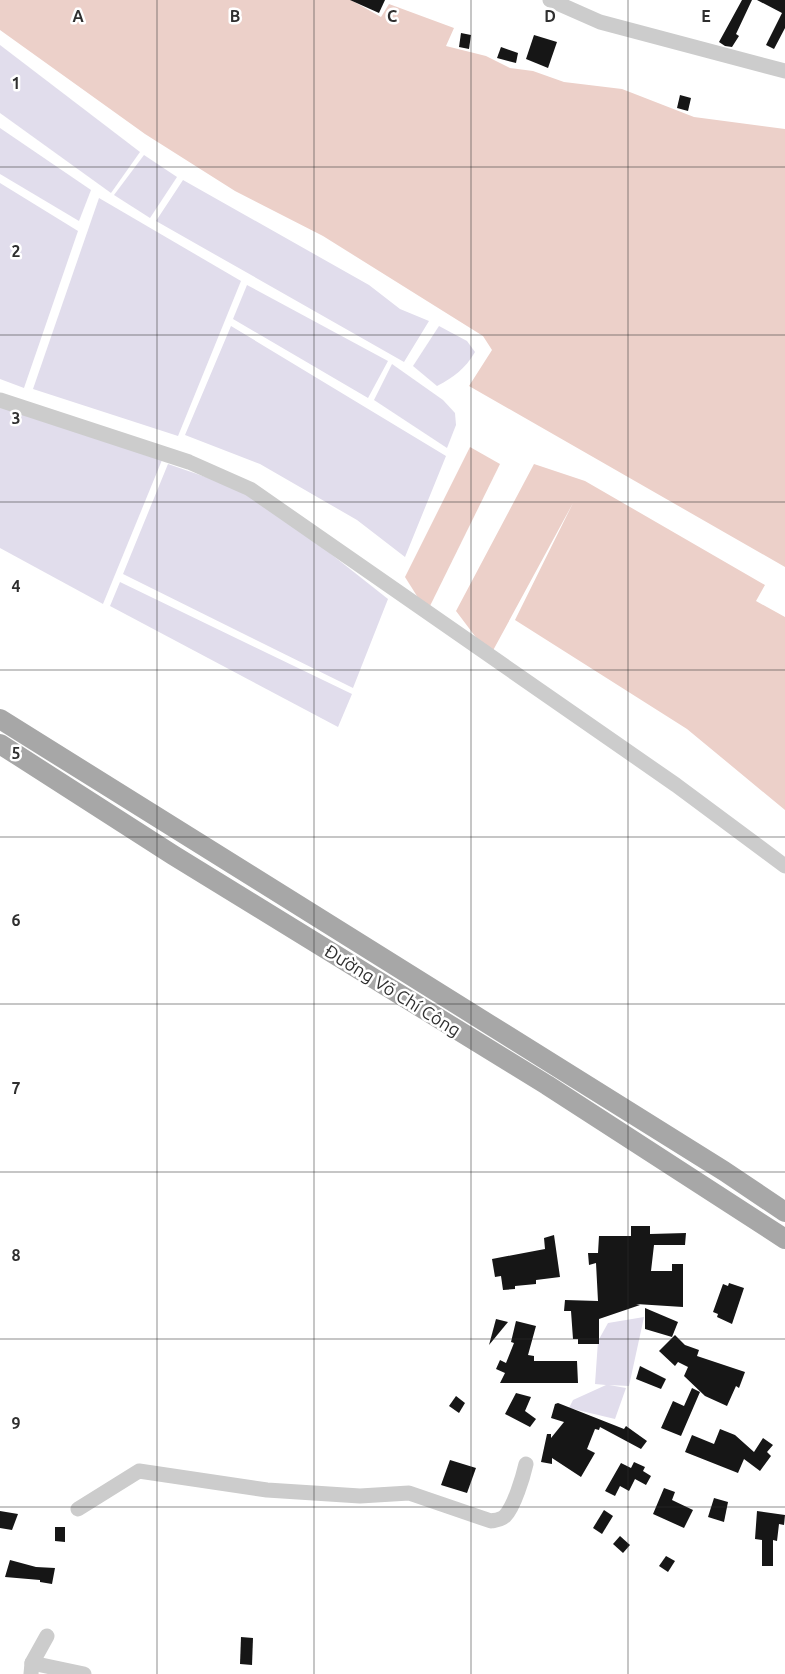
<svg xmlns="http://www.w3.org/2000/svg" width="785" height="1674" font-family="Ubuntu,sans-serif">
  <rect width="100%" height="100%" fill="#fff"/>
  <g fill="#e1ddec">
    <polygon points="0,45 140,152 111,193 0,113"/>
    <polygon points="0,128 91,190 79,221 0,174"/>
    <polygon points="144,155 177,177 150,218 114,195"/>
    <polygon points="183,180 369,285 400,309 429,321 404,362 156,221"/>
    <polygon points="0,183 78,231 24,388 0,379"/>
    <polygon points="99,198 241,281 178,436 33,389"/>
    <polygon points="247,285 388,361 368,398 233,319"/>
    <polygon points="231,326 446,456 405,557 357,520 260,464 185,435"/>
    <path d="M439,326L467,341L475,352C465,369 454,377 437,386L413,366Z"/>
    <polygon points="392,364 443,400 455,413 456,425 447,448 374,400"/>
    <polygon points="0,401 162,460 103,604 0,548"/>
    <polygon points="168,464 255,494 388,599 353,688 123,574"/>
    <polygon points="120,582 352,694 338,727 110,606"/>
    <polygon points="644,1317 629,1386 609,1385 626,1388 615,1419 569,1408 573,1400 606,1385 595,1384 598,1341 608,1323"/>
  </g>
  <g fill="#ecd0c9">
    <polygon points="0,0 351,0 381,17 389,4 454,28 446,46 486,56 510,68 533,71 564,82 622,89 694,117 785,129 785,567 469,386 492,350 483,336 323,236 235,191 145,134 0,30"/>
    <polygon points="470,447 500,464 427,612 405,577"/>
    <polygon points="534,464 585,481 765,585 756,601 785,617 785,810 687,729 515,620 573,503 490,656 456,611"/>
  </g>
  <g fill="#161616">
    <polygon points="350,0 385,0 379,13"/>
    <polygon points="742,0 752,0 736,34 739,36 732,47 725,46 719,42"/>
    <polygon points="757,0 785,0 785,28 774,49 766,45 782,13"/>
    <polygon points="461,33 471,35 469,49 459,47"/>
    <polygon points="534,35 557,42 548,68 526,59"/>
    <polygon points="501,47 518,53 516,63 497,58"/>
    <polygon points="680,95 691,98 688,111 677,108"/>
    <polygon points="631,1226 650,1226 650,1234 686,1233 685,1245 654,1245 651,1271 672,1271 672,1264 683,1264 683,1307 636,1304 640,1305 599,1319 599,1344 578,1344 578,1339 573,1339 571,1311 564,1311 565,1300 598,1301 596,1263 589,1265 588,1253 598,1253 599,1236 631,1236"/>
    <polygon points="554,1235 560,1277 536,1280 536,1284 515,1286 515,1289 503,1290 501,1276 495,1277 492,1259 545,1249 544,1238"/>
    <polygon points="729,1283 744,1288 732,1324 717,1317 718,1314 713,1312 723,1284 728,1286"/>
    <polygon points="645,1308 678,1322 672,1337 645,1329"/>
    <polygon points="496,1319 508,1322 489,1345"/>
    <polygon points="516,1321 536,1326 528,1355 534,1356 534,1361 577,1361 578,1383 500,1383 505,1373 496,1369 500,1360 506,1363 514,1343 511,1342"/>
    <polygon points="675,1335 685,1345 699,1350 697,1356 745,1372 739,1388 736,1386 727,1406 705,1396 684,1376 688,1367 678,1362 675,1366 659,1351"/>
    <polygon points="640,1366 666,1379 661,1389 636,1379"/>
    <polygon points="692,1388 700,1392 681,1436 661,1428 673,1401 684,1406"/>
    <polygon points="516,1393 531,1397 525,1411 536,1419 530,1427 505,1414"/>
    <polygon points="456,1396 465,1403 459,1413 449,1406"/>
    <polygon points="558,1403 624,1429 626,1426 647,1441 641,1449 600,1427 599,1430 595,1429 587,1449 595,1453 581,1477 552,1458 552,1464 541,1462 547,1434 551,1434 551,1438 564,1422 551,1418 555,1404"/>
    <polygon points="720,1429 735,1435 754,1452 763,1438 773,1445 767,1452 771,1456 760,1471 744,1459 738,1473 685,1452 692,1435 714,1444"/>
    <polygon points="450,1460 476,1468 467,1493 441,1485"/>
    <polygon points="634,1462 645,1467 643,1471 651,1476 646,1485 635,1479 629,1491 620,1486 615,1496 605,1491 621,1463 631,1468"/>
    <polygon points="664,1488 675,1492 672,1500 693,1510 684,1528 653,1514"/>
    <polygon points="714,1498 728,1502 724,1522 708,1517"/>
    <polygon points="604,1510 613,1516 602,1534 593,1528"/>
    <polygon points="0,1511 18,1514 12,1530 0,1528"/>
    <polygon points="757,1511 785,1515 784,1525 779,1524 777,1541 773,1540 773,1566 762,1566 762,1540 755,1539"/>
    <polygon points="55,1527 65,1527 65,1542 55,1541"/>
    <polygon points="620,1536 630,1545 623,1553 613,1544"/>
    <polygon points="666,1556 675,1561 668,1572 659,1566"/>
    <polygon points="10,1560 36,1567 55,1568 52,1584 40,1582 40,1580 5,1577"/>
    <polygon points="241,1637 253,1638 252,1665 240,1664"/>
  </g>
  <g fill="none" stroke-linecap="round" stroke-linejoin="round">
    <g stroke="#ccc" stroke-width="15">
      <polyline points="550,0 600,22 785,71"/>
      <polyline points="0,400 189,462 250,489 676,785 785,866"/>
      <path d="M78,1509L139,1471L267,1490L360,1496L409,1493L491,1521C496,1520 501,1520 505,1516C514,1507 523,1477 526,1464"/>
      <polyline points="32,1663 84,1674"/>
      <polyline points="31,1674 32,1663 47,1636"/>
    </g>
    <g stroke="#a7a7a7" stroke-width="20">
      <polyline points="0,719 724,1171 785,1212"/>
      <polyline points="0,744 173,855 547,1085 785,1239"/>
    </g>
  </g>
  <path fill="none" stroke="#2f2f2f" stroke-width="1" stroke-opacity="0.55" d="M157,0V1674M314,0V1674M471,0V1674M628,0V1674M0,167H785M0,335H785M0,502H785M0,670H785M0,837H785M0,1004H785M0,1172H785M0,1339H785M0,1507H785"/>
  <g text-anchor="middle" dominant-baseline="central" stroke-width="5" stroke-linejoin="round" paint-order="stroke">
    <g font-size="18" fill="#2f2f2f" stroke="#fff">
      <text transform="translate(393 990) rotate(32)">Đường Võ Chí Công</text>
    </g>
  </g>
  <g font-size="16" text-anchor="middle" font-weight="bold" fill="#2f2f2f" stroke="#fff" stroke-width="5" stroke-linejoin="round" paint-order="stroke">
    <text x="78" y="22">A</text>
    <text x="235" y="22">B</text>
    <text x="392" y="22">C</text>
    <text x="550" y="22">D</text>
    <text x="706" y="22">E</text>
    <text x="16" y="89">1</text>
    <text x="16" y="257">2</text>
    <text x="16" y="424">3</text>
    <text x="16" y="592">4</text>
    <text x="16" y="759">5</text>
    <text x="16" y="926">6</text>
    <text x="16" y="1094">7</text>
    <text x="16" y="1261">8</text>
    <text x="16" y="1429">9</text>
  </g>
</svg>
